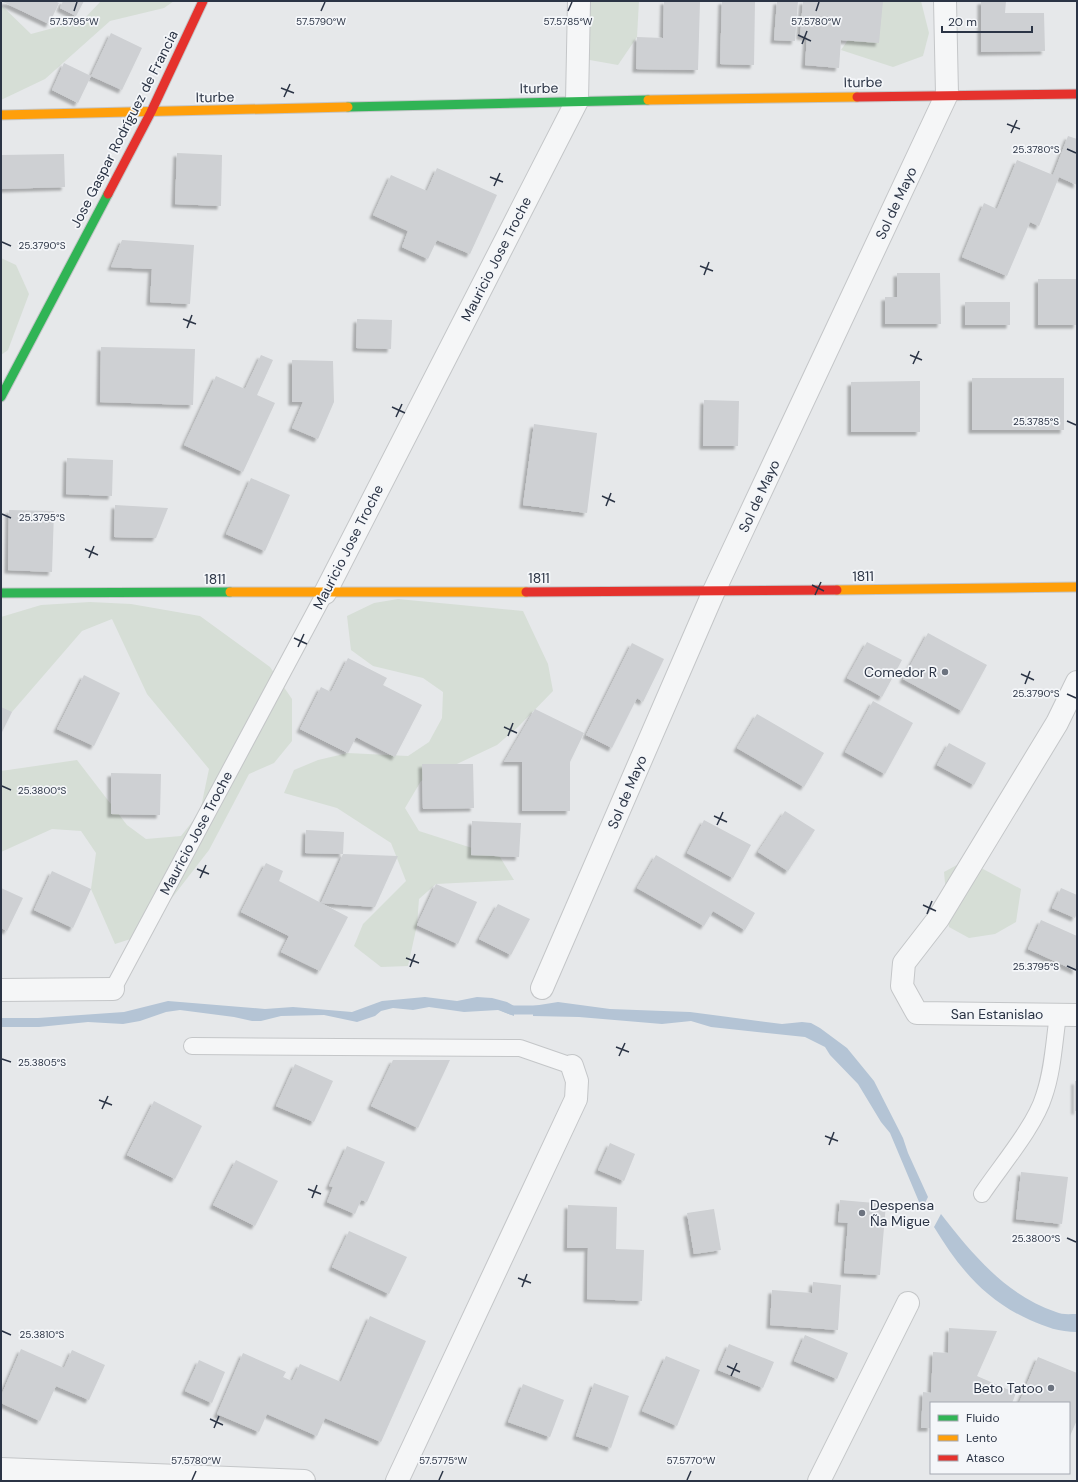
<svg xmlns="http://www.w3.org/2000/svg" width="1078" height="1482" font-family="'DM Sans',sans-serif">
  <defs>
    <filter id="shadow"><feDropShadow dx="-3.5" dy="3.5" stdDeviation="1" flood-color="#0004"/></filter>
  </defs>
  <rect width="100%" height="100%" fill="#e6e8ea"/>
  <g fill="#d6ded6">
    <polygon points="101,1 174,1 164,8 110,21 45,79 1,100 1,5 31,34 83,20"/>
    <polygon points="583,1 639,1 637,37 618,65 584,59"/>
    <polygon points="875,1 921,1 929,33 923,56 893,67 841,50"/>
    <polygon points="1,258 16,265 29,294 8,350 1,355"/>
    <polygon points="398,599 523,611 548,664 553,691 518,727 497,745 421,781 405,808 419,831 500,857 514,880 436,884 419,899 417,925 408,966 381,967 354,946 363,924 406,881 391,843 337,808 284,793 294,770 318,760 348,753 408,756 429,742 442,718 443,692 423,678 373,666 351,650 347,616 374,603"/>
    <polygon points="90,602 131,604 200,616 270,667 292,699 292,741 274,763 249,774 209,850 158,916 140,936 115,944 91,889 96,853 81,831 52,829 1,852 1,771 77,760 127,825 146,839 181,836 200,812 209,769 147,694 112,619 82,631 12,712 1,714 1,617 41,605"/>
    <polygon points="966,860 1021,889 1016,922 995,934 969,938 949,927 944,872"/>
  </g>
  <g fill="#b4c4d5">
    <polygon points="425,997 457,1001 477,997 492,998 507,1002 514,1006 514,1016 498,1010 464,1012 429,1007 413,1010 393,1008 381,1011 375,1016 357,1022 324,1015 281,1016 261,1021 252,1021 234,1017 180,1010 166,1012 140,1021 123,1024 88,1022 39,1027 1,1027 1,1018 38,1018 124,1012 168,1001 265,1009 293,1007 352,1012 382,1001"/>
    <polygon points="558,1002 610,1009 690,1012 782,1024 802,1022 811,1023 820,1028 847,1048 874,1081 903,1138 908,1153 928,1197 922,1209 890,1133 881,1122 858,1084 830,1055 825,1047 805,1037 711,1027 691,1021 662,1024 579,1017 533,1016 533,1006"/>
    <path d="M941,1214C972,1254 1007,1296 1056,1312C1062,1315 1070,1314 1077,1314V1332C1059,1332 1046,1327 1030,1320C985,1300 959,1268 934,1227Z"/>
  </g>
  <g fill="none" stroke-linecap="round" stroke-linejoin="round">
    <polyline stroke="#b4c4d5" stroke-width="9" points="504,1007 511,1010 544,1010"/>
  </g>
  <g fill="#ced0d3" filter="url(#shadow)">
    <polygon points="1,1 55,1 59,3 49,24"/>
    <polygon points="63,1 84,1 76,16 60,8"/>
    <polygon points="664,1 700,1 698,70 636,69 637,37 663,38"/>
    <polygon points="722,1 755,1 754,65 720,64"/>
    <polygon points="777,1 798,1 795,41 774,40"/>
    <polygon points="803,1 883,1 879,43 841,40 839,68 805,65 807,37 800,36"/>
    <polygon points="981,1 1006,1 1005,13 1044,13 1045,51 981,52"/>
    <polygon points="111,33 142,48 122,90 91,76"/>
    <polygon points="64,63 91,76 78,103 52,90"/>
    <polygon points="1068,136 1077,139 1077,185 1059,177 1039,226 1030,222 1007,276 962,257 984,203 997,209 1017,160 1053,175"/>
    <polygon points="177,153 222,155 221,206 175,204"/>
    <polygon points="64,154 65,187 1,189 1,155"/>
    <polygon points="437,168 497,195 470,254 437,240 428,259 402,247 408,231 373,215 391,175 427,191"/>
    <polygon points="122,240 194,245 190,304 150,302 152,269 111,267"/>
    <polygon points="897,273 940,273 941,324 885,324 885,297 897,297"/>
    <rect x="1038" y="279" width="39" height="46"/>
    <rect x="965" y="302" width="45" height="23"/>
    <polygon points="357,319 392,320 391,349 356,348"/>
    <polygon points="101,347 195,349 193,405 100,402"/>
    <polygon points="261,355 273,360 257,395 275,403 243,472 184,445 216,376 245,389"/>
    <polygon points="292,360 333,361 334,402 318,439 292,428 303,402 292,402"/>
    <rect x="972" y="378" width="92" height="52"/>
    <polygon points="920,381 920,432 851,432 851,382"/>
    <polygon points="704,400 739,401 738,446 703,446"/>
    <polygon points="534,424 597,433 587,513 523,505"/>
    <polygon points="67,458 113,460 112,496 66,494"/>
    <polygon points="251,478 290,495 265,551 226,534"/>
    <polygon points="115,505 168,508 156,538 114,537"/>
    <polygon points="9,510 54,511 52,572 8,570"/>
    <polygon points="928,633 987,665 962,711 903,679"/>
    <polygon points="867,642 902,660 882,697 847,678"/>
    <polygon points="632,643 664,659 643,702 637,698 612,748 586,735"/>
    <polygon points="348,658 387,678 383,685 422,705 395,757 356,737 348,753 300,729 321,687 331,692"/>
    <polygon points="84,675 120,693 94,746 57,729"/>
    <polygon points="873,701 913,723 885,774 845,752"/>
    <polygon points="1,707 12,712 1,734"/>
    <polygon points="535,709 584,733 570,762 570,811 522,811 522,762 504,762"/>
    <polygon points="757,714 824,753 804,787 737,748"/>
    <polygon points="949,743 986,763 974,785 937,765"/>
    <polygon points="422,764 473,764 474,808 423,809"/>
    <polygon points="111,773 161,774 160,815 111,814"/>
    <polygon points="785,811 815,830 788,871 758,852"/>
    <polygon points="704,820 751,845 733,878 687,853"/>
    <polygon points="472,821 521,823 519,857 471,855"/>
    <polygon points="306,830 344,832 343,854 398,856 375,907 321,903 343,854 305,853"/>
    <polygon points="656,855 755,913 745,930 713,911 704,926 637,888"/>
    <polygon points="266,863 283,871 279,881 348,917 320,971 281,952 289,936 241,912"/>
    <polygon points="52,871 91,889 73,928 34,910"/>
    <polygon points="436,884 477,902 458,944 417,925"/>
    <polygon points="1,888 23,898 7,931 1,928"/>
    <polygon points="1061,888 1077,895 1077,913 1075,918 1052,908"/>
    <polygon points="498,904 530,919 511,955 479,939"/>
    <polygon points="1041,920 1077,936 1076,971 1028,949"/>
    <polygon points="393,1060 450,1060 418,1128 371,1106"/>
    <polygon points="295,1064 333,1081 314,1122 276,1106"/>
    <rect x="1075" y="1081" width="2" height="30"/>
    <polygon points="154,1101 202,1126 175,1179 127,1155"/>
    <polygon points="610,1143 635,1154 624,1181 598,1170"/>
    <polygon points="347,1146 385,1162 367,1202 361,1200 355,1214 327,1202 333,1187 329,1186"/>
    <polygon points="236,1160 278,1181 255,1226 213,1205"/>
    <polygon points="1021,1172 1068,1177 1062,1224 1016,1219"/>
    <polygon points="840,1200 886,1204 880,1275 844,1273 848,1223 838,1222"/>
    <polygon points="568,1205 617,1207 616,1249 644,1250 642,1301 587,1299 588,1248 567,1248"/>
    <polygon points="714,1209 721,1250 694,1254 687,1213"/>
    <polygon points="349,1231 407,1257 389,1294 332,1267"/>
    <polygon points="813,1282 841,1285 838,1330 770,1325 772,1290 812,1293"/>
    <polygon points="370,1316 426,1341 381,1442 325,1418 317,1436 267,1414 259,1432 217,1414 243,1353 286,1372 283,1377 292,1381 300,1364 341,1382"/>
    <polygon points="949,1328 997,1331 977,1376 1016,1393 1012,1403 931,1403 931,1428 921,1428 923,1392 931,1393 933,1352 948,1353"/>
    <polygon points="805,1335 848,1353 837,1379 794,1361"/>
    <polygon points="729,1344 774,1362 763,1388 718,1370"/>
    <polygon points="21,1349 64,1368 72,1350 105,1365 89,1400 56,1386 40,1421 1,1403 1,1396"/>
    <polygon points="666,1356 700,1370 677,1426 642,1411"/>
    <polygon points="1038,1357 1077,1373 1077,1420 1069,1438 1069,1403 1019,1403"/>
    <polygon points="199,1360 225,1372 212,1403 185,1391"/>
    <polygon points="594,1383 629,1396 611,1448 576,1436"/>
    <polygon points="523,1384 564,1400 550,1437 508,1422"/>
  </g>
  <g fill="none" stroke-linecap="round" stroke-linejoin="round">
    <g stroke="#c4c6c8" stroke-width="18">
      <g id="lane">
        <polyline points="113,989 325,593"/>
        <polyline points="192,1046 520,1048 572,1066"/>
        <path d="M982,1194C1000,1167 1035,1126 1044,1096C1053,1070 1054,1042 1058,1015"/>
      </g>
    </g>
    <g stroke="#c4c6c8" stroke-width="24">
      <g id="street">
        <polyline points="325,593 577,101 579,1"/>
        <polyline points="1077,682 1057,723 938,919 904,963 902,986 917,1013 1077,1015"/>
        <polyline points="542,988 714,591 947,94 945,1"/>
        <polyline points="1,990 113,989"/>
        <polyline points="1,1469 304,1481"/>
        <polyline points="397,1481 576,1099 577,1081 572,1066"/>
        <polyline points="819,1481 908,1303"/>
      </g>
    </g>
    <g stroke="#c4c6c8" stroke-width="11">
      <g id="fast">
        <polyline points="348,107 648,100"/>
        <polyline points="1,397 108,194"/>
        <polyline points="1,593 230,592"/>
      </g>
    </g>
    <g stroke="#c4c6c8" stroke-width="11">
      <g id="slow">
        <polyline points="648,100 857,97"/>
        <polyline points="1,115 348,107"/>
        <polyline points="837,590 1077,587"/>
        <polyline points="230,592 526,592"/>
      </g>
    </g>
    <g stroke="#c4c6c8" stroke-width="11">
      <g id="jam">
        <polyline points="857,97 1077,94"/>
        <polyline points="108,194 151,112 203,1"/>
        <polyline points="526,592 837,590"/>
      </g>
    </g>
    <use href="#lane" stroke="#f5f6f7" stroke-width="16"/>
    <use href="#street" stroke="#f5f6f7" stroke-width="22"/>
    <use href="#fast" stroke="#30b455" stroke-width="9"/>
    <use href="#slow" stroke="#ff9f0a" stroke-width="9"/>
    <use href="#jam" stroke="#e5322d" stroke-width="9"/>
  </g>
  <path fill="none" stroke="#2b3445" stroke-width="1.5" d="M74,11L77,2M321,11L325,2M568,11L572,2M816,11L819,2M798,35L811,41M802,44L807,31M281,88L294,93M284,97L290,84M1007,124L1020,129M1011,133L1017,120M1067,149L1076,153M490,177L503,182M494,186L500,173M2,242L11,246M700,266L713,271M704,275L709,262M183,319L196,324M187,328L192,315M910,355L922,360M913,364L919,351M392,407L405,413M396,417L402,404M1067,421L1076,425M602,496L615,502M606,506L611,493M2,514L11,518M85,549L98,555M89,558L94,546M812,585L824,591M815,595L821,582M294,638L307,644M298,647L304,634M1021,674L1034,680M1025,684L1030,671M1067,694L1076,698M504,727L517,733M508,736L513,723M2,786L11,790M714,816L727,822M717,825L723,812M197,869L209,874M200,878L206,865M923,905L936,911M927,914L932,901M406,958L419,963M1067,966L1076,970M410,967L415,954M616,1047L629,1052M619,1056L625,1043M2,1059L11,1062M99,1100L112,1105M102,1109L108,1096M825,1136L838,1141M829,1145L834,1132M308,1189L321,1194M312,1198L317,1185M1067,1238L1076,1242M518,1278L531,1283M522,1287L527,1274M2,1331L11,1335M727,1366L740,1372M731,1376L737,1363M210,1419L223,1425M214,1428L219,1416M192,1480L196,1471M439,1480L443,1471M687,1480L691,1471"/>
  <g fill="#6c737f" stroke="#f4f6f9" stroke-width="1.5">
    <circle cx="945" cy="672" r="4"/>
    <circle cx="862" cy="1213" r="4"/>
    <circle cx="1051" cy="1388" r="4"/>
  </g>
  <g text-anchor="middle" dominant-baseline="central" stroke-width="3.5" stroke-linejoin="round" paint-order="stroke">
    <g font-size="14" fill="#2b3445" stroke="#f4f6f9">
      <text transform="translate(863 82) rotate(-1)">Iturbe</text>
      <text transform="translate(539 88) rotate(-1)">Iturbe</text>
      <text transform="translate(215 97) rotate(-1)">Iturbe</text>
      <text transform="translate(124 129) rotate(-63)">Jose Gaspar Rodríguez de Francia</text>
      <text transform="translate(896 203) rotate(-65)">Sol de Mayo</text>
      <text transform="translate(496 259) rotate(-63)">Mauricio Jose Troche</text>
      <text transform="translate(759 496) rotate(-65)">Sol de Mayo</text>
      <text transform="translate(348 547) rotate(-63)">Mauricio Jose Troche</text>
      <text transform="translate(863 576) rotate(-1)">1811</text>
      <text x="539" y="578">1811</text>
      <text x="215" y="579">1811</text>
      <text transform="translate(627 792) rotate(-67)">Sol de Mayo</text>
      <text transform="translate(196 833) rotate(-62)">Mauricio Jose Troche</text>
      <text x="997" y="1014">San Estanislao</text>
    </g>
    <g font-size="14" fill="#2b3445" stroke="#f4f6f9" text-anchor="end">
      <text x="937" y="672">Comedor R</text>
      <text x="870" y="1205" text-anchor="start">Despensa<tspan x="870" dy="16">Ña Migue</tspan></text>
      <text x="1043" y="1388">Beto Tatoo</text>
    </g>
  </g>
  <g font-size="10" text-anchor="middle" fill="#2b3445" stroke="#f4f6f9" stroke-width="3.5" stroke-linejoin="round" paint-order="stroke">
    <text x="74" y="25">57.5795°W</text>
    <text x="321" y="25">57.5790°W</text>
    <text x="568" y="25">57.5785°W</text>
    <text x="816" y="25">57.5780°W</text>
    <text x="1036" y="153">25.3780°S</text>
    <text x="42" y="249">25.3790°S</text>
    <text x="1036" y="425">25.3785°S</text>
    <text x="42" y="521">25.3795°S</text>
    <text x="1036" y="697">25.3790°S</text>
    <text x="42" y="794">25.3800°S</text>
    <text x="1036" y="970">25.3795°S</text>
    <text x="42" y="1066">25.3805°S</text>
    <text x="1036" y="1242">25.3800°S</text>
    <text x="42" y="1338">25.3810°S</text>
    <text x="196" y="1464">57.5780°W</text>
    <text x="443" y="1464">57.5775°W</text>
    <text x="691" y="1464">57.5770°W</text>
  </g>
  <rect width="1078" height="1482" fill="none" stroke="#2b3445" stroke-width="4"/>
  <rect x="930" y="1402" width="140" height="72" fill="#f4f6f9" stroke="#a4a8b1"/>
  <rect x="938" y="1415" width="20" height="6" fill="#30b455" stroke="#a4a8b1"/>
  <text x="966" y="1422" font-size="12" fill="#2b3445">Fluido</text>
  <rect x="938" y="1435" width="20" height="6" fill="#ff9f0a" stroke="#a4a8b1"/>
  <text x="966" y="1442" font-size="12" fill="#2b3445">Lento</text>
  <rect x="938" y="1455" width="20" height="6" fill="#e5322d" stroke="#a4a8b1"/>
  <text x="966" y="1462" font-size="12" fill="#2b3445">Atasco</text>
  <path d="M942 26v6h90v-6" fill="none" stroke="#2b3445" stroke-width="2"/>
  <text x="948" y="26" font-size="12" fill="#2b3445" stroke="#f4f6f9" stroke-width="3" paint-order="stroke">20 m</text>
</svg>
